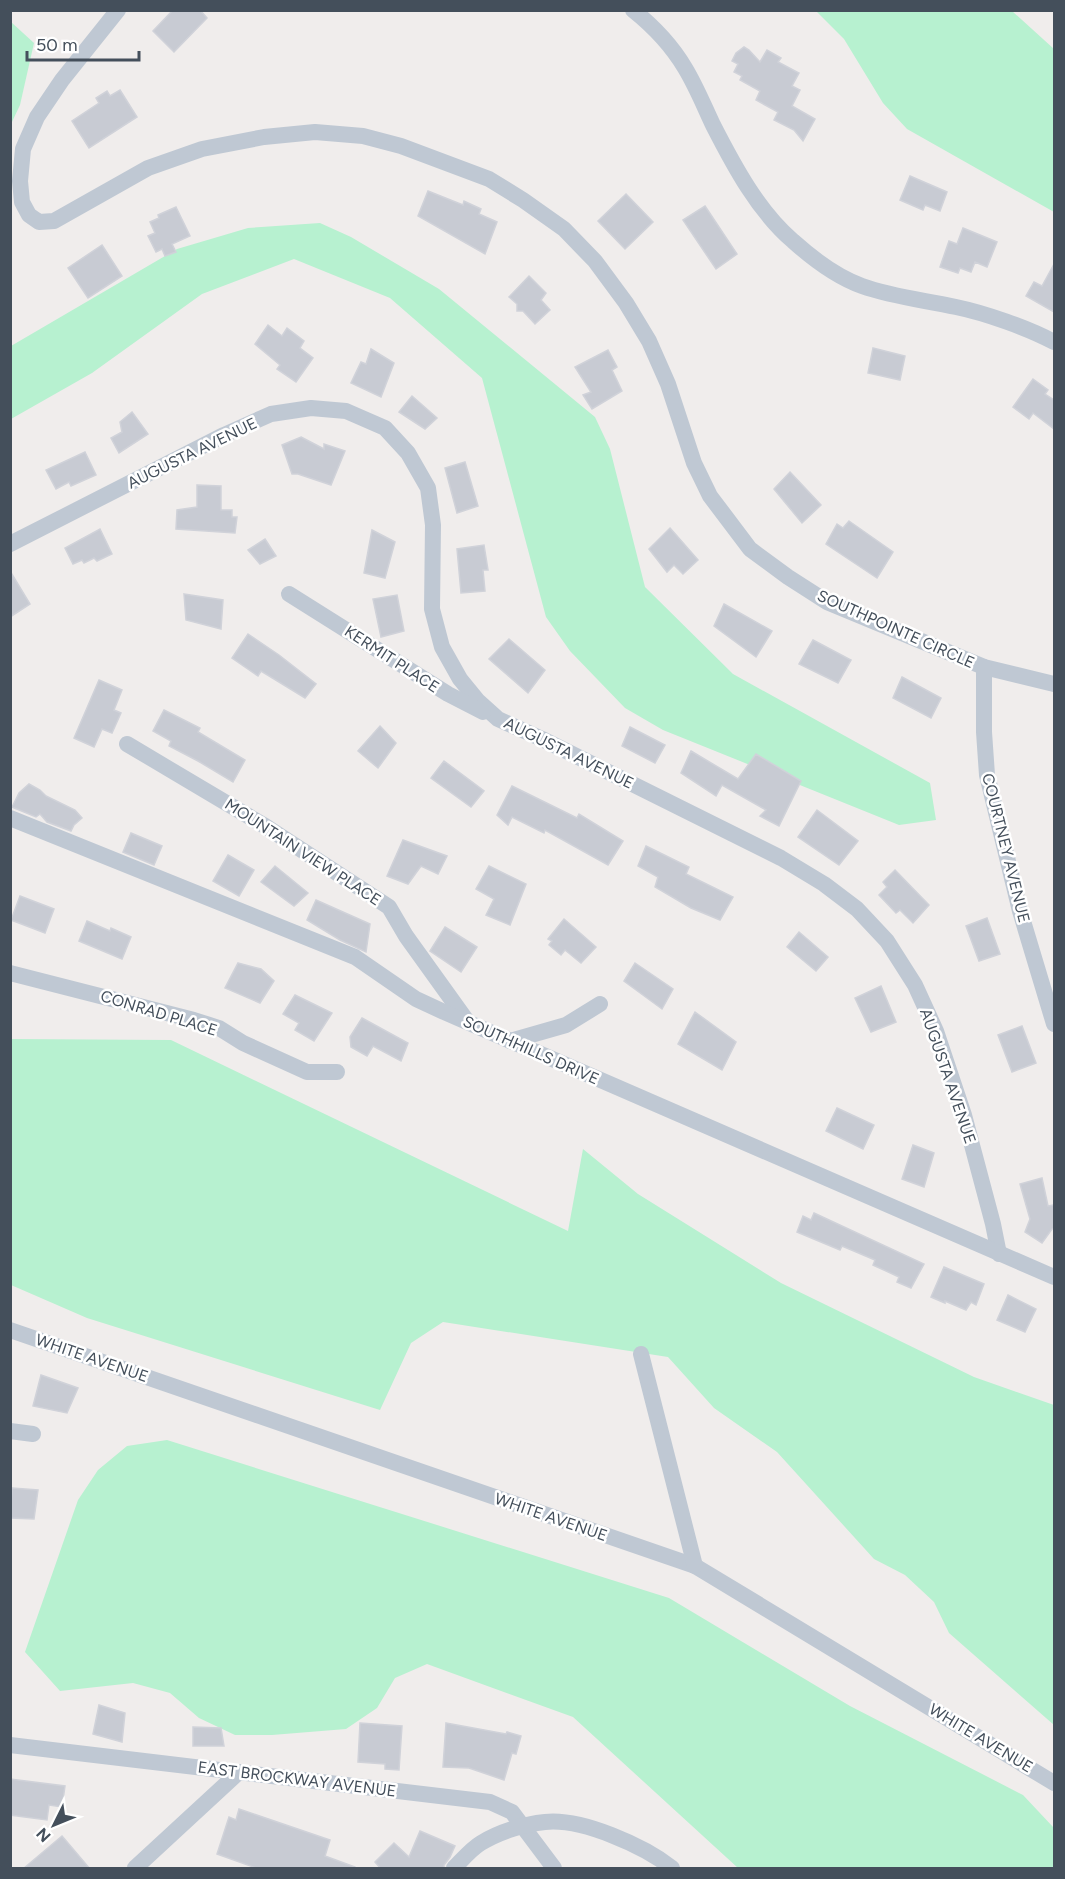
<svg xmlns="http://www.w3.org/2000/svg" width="1065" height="1879" font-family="Figtree,sans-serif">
  <rect width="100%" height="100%" fill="#f0edec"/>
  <g fill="#b7f1d0">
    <polygon points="816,11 1012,11 1054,49 1054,212 907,129 883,103 844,39"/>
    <polygon points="11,22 34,43 20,105 11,124"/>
    <polygon points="320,223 351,237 439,289 595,417 610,449 645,587 733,674 930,783 936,820 899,825 663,730 625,708 570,651 546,617 482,378 390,298 294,259 202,294 92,373 11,419 11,346 177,249 248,228"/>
    <polygon points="11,1039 171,1040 568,1231 583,1149 638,1194 781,1283 974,1377 1054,1405 1054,1725 949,1633 934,1602 905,1575 874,1559 777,1452 714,1408 668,1357 443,1322 411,1343 380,1410 87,1318 11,1285"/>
    <polygon points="167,1440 669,1598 850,1706 1023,1795 1054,1828 1054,1868 738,1868 573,1717 427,1664 395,1678 377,1708 346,1729 272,1735 235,1735 199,1718 170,1693 133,1683 60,1691 25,1652 78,1500 98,1470 127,1446"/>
  </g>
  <g fill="#c8cbd3" stroke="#d0d2d9" stroke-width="1.5">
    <polygon points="173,10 200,10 207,18 174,52 153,31"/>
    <polygon points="744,47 749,50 760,62 767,50 781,58 778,62 799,73 792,86 800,90 792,106 815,119 803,141 794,130 774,120 778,112 756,100 760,91 740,80 742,76 734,72 738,64 732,61 736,53"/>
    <polygon points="120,90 137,117 89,148 72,121 99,103 96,98 107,91 110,96"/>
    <polygon points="910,176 947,192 940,211 925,205 923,210 900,200"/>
    <polygon points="428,191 463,205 464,201 481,209 479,214 497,222 485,254 418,216"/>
    <polygon points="626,194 653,222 625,249 598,221"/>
    <polygon points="705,206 737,254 716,269 683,220"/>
    <polygon points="176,207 190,236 172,244 176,252 165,256 162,249 156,252 148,236 155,233 150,222 159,218 158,215"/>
    <polygon points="963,228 997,242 987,267 975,262 971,272 960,268 958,273 940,267 949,241 957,244"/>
    <polygon points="102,245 122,276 88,298 68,268"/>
    <polygon points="1054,264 1054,312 1026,296 1034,282 1042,286"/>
    <polygon points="529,276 546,293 541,300 550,310 535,324 523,311 517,311 517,304 509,297"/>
    <polygon points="268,325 282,336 287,328 304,341 300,348 313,358 296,382 277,369 280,365 255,344"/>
    <polygon points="873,348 905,356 900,380 868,373"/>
    <polygon points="371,349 394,363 381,397 351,383 361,362 366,364"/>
    <polygon points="608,350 617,367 612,370 622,391 592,409 583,395 591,392 575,367"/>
    <polygon points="1033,379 1048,390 1045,394 1054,400 1054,429 1033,413 1029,419 1013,407"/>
    <polygon points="412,396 437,418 425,429 399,412"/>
    <polygon points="132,412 148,434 119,453 111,438 122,432 120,422"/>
    <polygon points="301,437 324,449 324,444 345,451 331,485 298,474 292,474 282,445"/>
    <polygon points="85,452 96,475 71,486 69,482 56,489 46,470"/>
    <polygon points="465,462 478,506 457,513 445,468"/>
    <polygon points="790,472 821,505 802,523 774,489"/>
    <polygon points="197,485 221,486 221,510 232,510 232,517 237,517 235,533 176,529 177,510 197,507"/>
    <polygon points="849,521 893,552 877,578 826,544 837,524 843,528"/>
    <polygon points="670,528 698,560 683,574 674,565 667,572 649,549"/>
    <polygon points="100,529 112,554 97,561 94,558 84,563 82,560 73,564 65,548"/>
    <polygon points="372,530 395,542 385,578 364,573"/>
    <polygon points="265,539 276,556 260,564 248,550"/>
    <polygon points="484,545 488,570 483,570 485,591 461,593 457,549"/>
    <polygon points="10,571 30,604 10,617"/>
    <polygon points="184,594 223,600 221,629 186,620"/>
    <polygon points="397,595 404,631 381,637 373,599"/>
    <polygon points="724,604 772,631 756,657 714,626"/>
    <polygon points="248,634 279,655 316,684 305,698 261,671 258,676 232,658"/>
    <polygon points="509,639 545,670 528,693 489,659"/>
    <polygon points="813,640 851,660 838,683 799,664"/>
    <polygon points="902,677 941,698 931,718 893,698"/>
    <polygon points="99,680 122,690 114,710 121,713 112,733 102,729 94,747 74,738"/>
    <polygon points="164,710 200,728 198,732 245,760 233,782 198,761 169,746 171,741 153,731"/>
    <polygon points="380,726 396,743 378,768 358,751"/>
    <polygon points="630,727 665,745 655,763 622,746"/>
    <polygon points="691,751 738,779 756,754 801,781 779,826 760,816 766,810 722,785 716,796 681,773"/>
    <polygon points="444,761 484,791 471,807 431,778"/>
    <polygon points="29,784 40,790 46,796 75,810 82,818 74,825 71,831 47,822 40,814 36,817 12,807 19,793"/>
    <polygon points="512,786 577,818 579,814 623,841 608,865 545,830 544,833 512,817 508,825 497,815"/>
    <polygon points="817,810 858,841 839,865 798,837"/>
    <polygon points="131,833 162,846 154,865 123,852"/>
    <polygon points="403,840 447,856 438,874 421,866 408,884 387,876"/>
    <polygon points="646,846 689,867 686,874 733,897 720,920 691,908 655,887 658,877 638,866"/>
    <polygon points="228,855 254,870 239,896 213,881"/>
    <polygon points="275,866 308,893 294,906 261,882"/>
    <polygon points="489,866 526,884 510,925 486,915 494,899 476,889"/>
    <polygon points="895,870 929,905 913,923 900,910 896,913 879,895 887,887 883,882"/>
    <polygon points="20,896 54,909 45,933 11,920"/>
    <polygon points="316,900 370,924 366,952 340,940 307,920"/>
    <polygon points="987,918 1000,954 979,961 966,926"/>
    <polygon points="564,919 596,947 581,963 565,950 561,955 549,945 552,941 548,939"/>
    <polygon points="87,921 110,931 111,928 131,937 122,959 79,941"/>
    <polygon points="445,927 477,947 461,972 430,951"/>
    <polygon points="799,932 828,957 816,971 787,947"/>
    <polygon points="238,963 261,969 274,981 260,1003 225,988"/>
    <polygon points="635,963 673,989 662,1009 624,981"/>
    <polygon points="881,986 896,1022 871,1032 855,998"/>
    <polygon points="295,995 332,1013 314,1041 295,1030 299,1023 283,1014"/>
    <polygon points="695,1012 736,1042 722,1070 678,1044"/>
    <polygon points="362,1018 408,1043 401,1061 373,1046 367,1056 351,1047 350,1037"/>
    <polygon points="1022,1026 1036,1063 1012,1072 998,1035"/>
    <polygon points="837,1108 874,1125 863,1149 826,1131"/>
    <polygon points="913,1145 934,1153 924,1187 902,1179"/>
    <polygon points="1042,1178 1048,1206 1054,1205 1054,1228 1052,1229 1042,1243 1025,1232 1030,1219 1020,1184"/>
    <polygon points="814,1213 924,1264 911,1288 897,1282 899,1277 873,1265 875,1260 842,1246 840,1250 797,1232 803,1216 811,1220"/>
    <polygon points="944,1267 984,1284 976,1305 971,1302 966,1310 945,1301 945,1303 931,1297"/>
    <polygon points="1008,1295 1036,1309 1025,1332 997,1320"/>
    <polygon points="41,1375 78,1388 67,1413 33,1406"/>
    <polygon points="12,1488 38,1490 34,1519 10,1518"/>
    <polygon points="99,1705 125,1713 122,1742 93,1734"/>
    <polygon points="360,1723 402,1726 399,1770 385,1769 385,1764 358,1762"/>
    <polygon points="446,1723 506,1734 507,1732 521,1736 516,1754 512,1753 504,1780 469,1768 443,1767"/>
    <polygon points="193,1727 221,1728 224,1746 193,1746"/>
    <polygon points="10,1779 65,1786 62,1807 49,1805 47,1820 10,1815"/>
    <polygon points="239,1809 330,1840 325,1856 355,1867 355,1869 259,1869 217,1854 229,1817 236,1820"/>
    <polygon points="420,1831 455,1846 450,1857 444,1865 444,1869 381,1869 375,1862 394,1843 409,1857"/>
    <polygon points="62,1836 90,1869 23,1869"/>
  </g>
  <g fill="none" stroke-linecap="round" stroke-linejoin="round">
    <g stroke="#bfc8d3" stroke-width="16">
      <polyline points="118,10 62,80 37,117 23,149 20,181 22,202 29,215 39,222 54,221 148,168 202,149 264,137 315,132 363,136 401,146 489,179 523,200 564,229 595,261 626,303 649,341 668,384 694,463 710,496 750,549 788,577 827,602 984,667 1054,684"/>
      <path d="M633,10C653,26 672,46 685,68C696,86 704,106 713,125C734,166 758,211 793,241C813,259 837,277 862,286C893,297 924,300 956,307C985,313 1028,328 1054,342"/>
      <polyline points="10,544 224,435 271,414 311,408 346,411 385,428 408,453 428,488 433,525 432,609 442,647 460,679 478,701 498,719 542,739 781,858 824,884 857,909 887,941 915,985 936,1031 964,1115 993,1224 999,1254"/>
      <polyline points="289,594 448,694 483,712"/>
      <polyline points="984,667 984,732 987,775 1020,911 1054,1024"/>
      <polyline points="127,744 265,826 389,907 406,936 467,1021"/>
      <polyline points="10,818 355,957 416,999 444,1012 1054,1277"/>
      <polyline points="10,973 194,1020 219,1028 243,1043 307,1072 337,1072"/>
      <polyline points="510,1041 566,1025 600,1004"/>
      <polyline points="10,1330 695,1566 1054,1783"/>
      <polyline points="641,1354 695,1566"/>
      <polyline points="10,1431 33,1434"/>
      <polyline points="10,1745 490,1802 512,1812 554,1868"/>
      <polyline points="135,1868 239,1772"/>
      <path d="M454,1868C462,1860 471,1849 481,1843C499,1832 524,1824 545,1822C582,1818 644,1846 672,1868"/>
    </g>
  </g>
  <g text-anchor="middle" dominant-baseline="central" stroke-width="5" stroke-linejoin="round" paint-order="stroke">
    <g font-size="16" fill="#444f5b" stroke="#fff">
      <text transform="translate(192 453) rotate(-26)">AUGUSTA AVENUE</text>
      <text transform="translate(896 629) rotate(24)">SOUTHPOINTE CIRCLE</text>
      <text transform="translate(392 659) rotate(33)">KERMIT PLACE</text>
      <text transform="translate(569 753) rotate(26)">AUGUSTA AVENUE</text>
      <text transform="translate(1006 848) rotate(76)">COURTNEY AVENUE</text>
      <text transform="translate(303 852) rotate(33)">MOUNTAIN VIEW PLACE</text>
      <text transform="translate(159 1013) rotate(17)">CONRAD PLACE</text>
      <text transform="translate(531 1050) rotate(24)">SOUTHHILLS DRIVE</text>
      <text transform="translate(948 1076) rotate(71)">AUGUSTA AVENUE</text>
      <text transform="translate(92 1358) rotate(19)">WHITE AVENUE</text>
      <text transform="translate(551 1517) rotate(19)">WHITE AVENUE</text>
      <text transform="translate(981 1738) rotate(31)">WHITE AVENUE</text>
      <text transform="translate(297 1779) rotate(7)">EAST BROCKWAY AVENUE</text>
    </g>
  </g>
  <rect width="1065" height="1879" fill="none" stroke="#444f5b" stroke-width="24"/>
  <g transform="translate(54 1825) rotate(227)" stroke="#ffffff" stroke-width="4.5" paint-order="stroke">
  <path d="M0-4.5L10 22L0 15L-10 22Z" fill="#444f5b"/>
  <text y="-9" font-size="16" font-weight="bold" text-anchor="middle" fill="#444f5b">N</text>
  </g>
  <path d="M27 51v9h112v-9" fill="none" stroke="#444f5b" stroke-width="3"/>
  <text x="36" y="51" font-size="18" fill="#444f5b" stroke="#ffffff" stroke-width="4.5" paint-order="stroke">50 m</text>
</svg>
